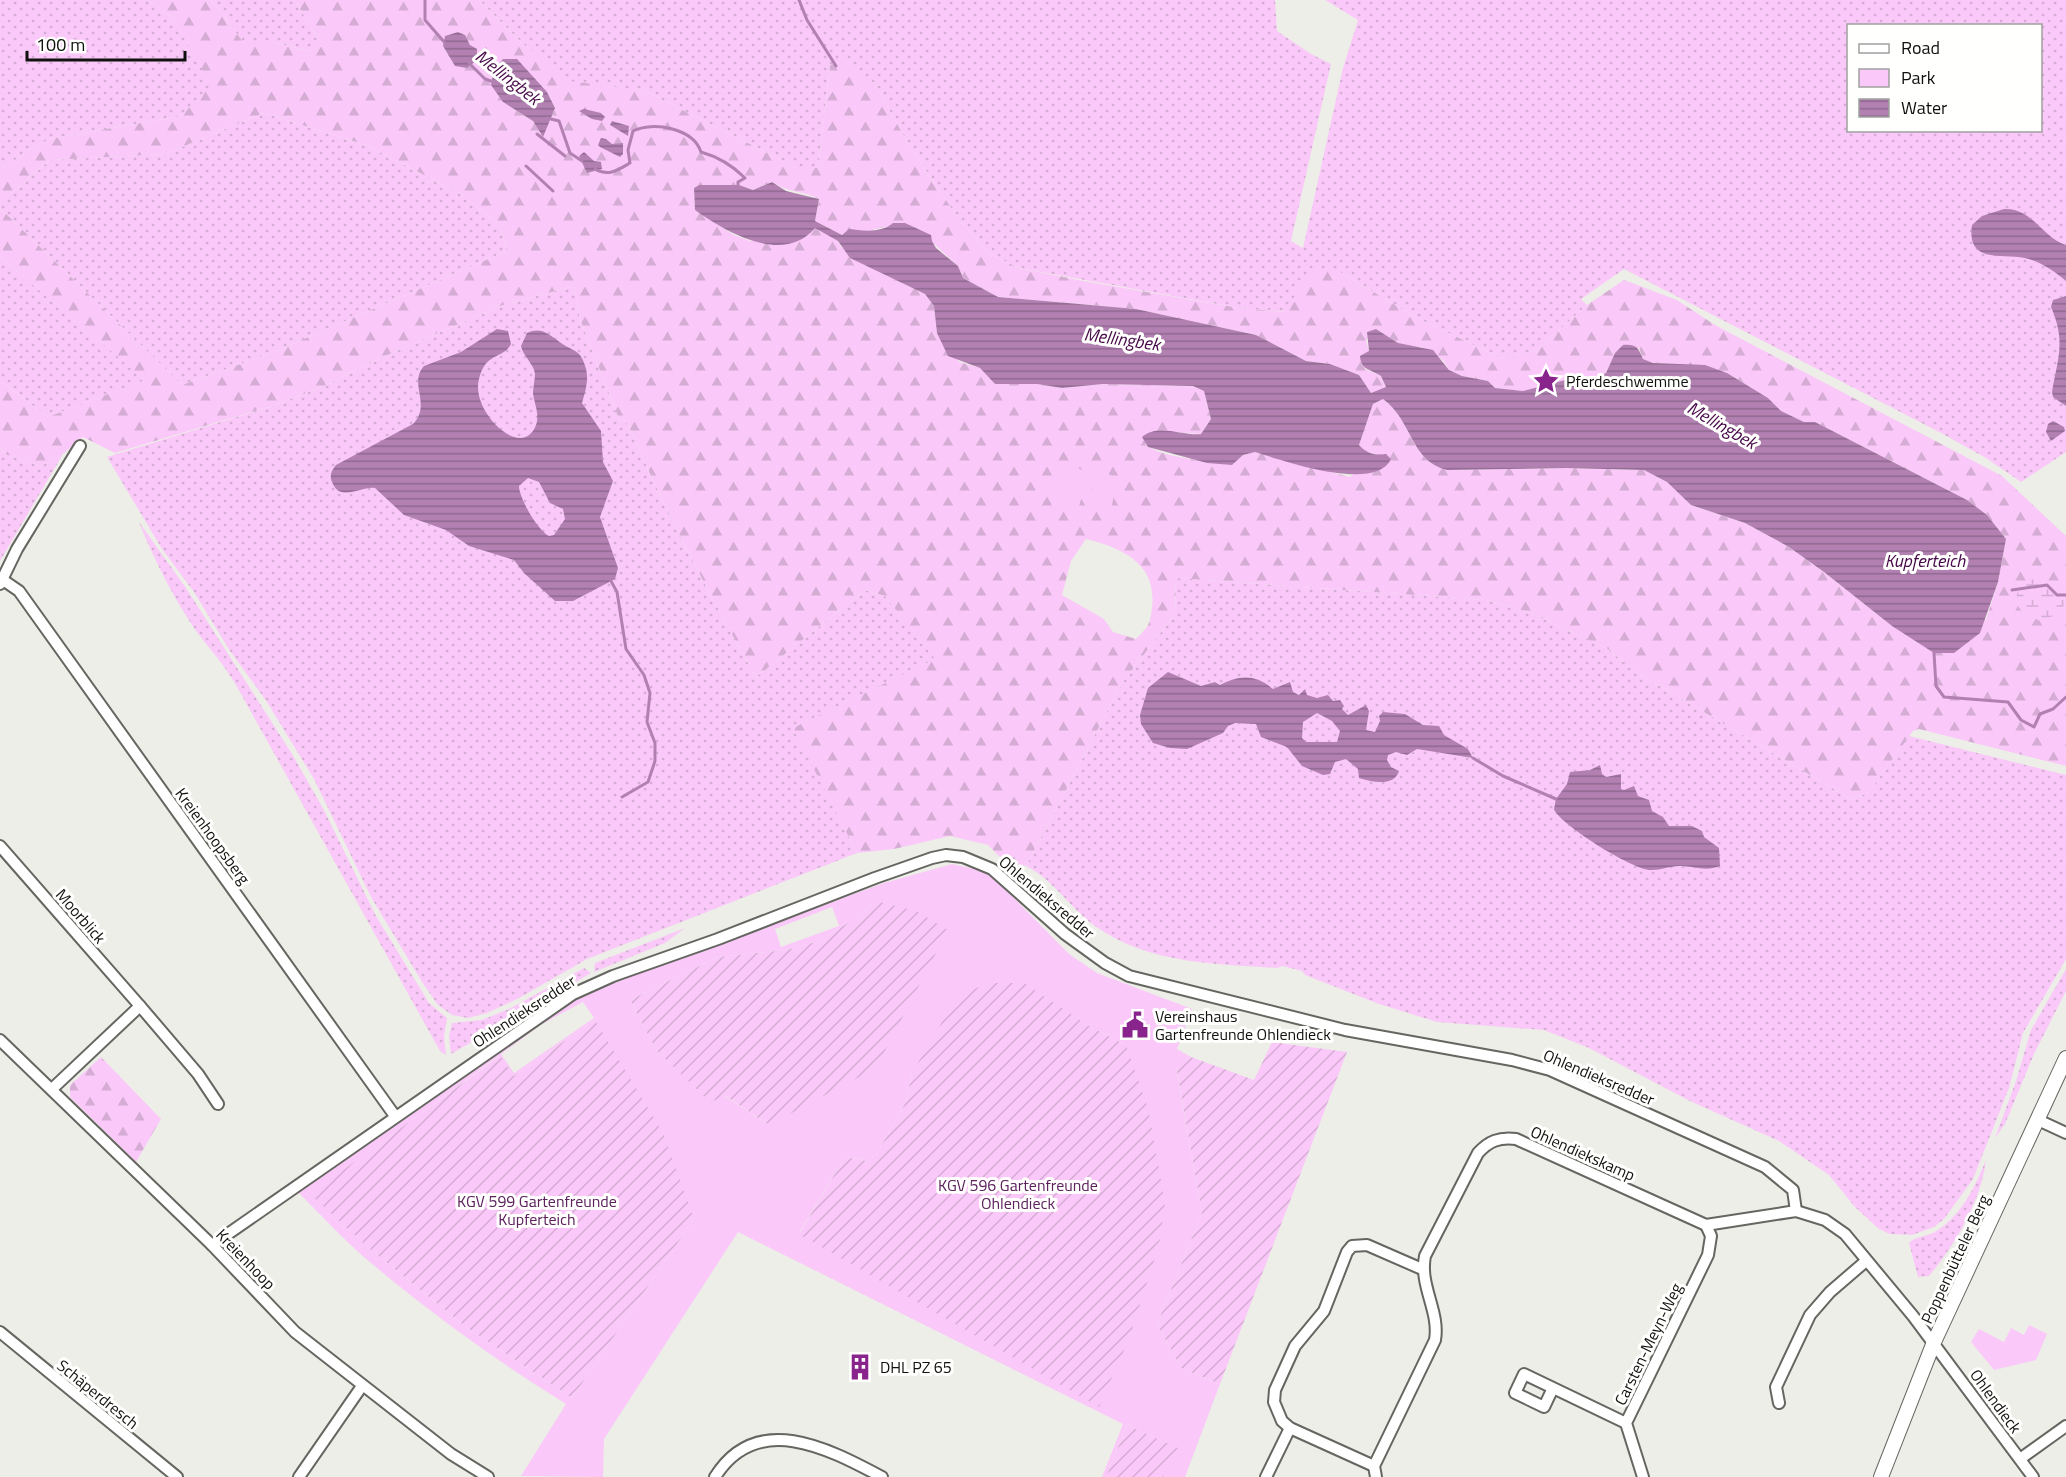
<svg xmlns="http://www.w3.org/2000/svg" width="2066" height="1477" font-family="'Titillium Web',sans-serif">
  <defs>
    <pattern id="grass-dots" width="8" height="8" patternUnits="userSpaceOnUse" patternTransform="scale(1.5)"><rect width="8" height="8" fill="#fac9f9"/><path d="M2 2h.1M6 6h.1" fill="none" stroke="#d5acd4" stroke-width="1.8" stroke-linecap="round"/></pattern>
    <pattern id="forest-firs" width="22" height="20" patternUnits="userSpaceOnUse" patternTransform="scale(1.5)"><rect width="22" height="20" fill="#fac9f9"/><path d="M5 1l3.5 6h-7zM16 11l3.5 6h-7z" fill="#d5acd4"/></pattern>
    <pattern id="wetland-marsh" width="20" height="14" patternUnits="userSpaceOnUse" patternTransform="scale(1.5)"><rect width="20" height="14" fill="#fac9f9"/><path d="M1 5h8M5 5V1M11 12h8M15 12V8" fill="none" stroke="#d5acd4"/></pattern>
    <pattern id="garden-furrows" width="10" height="10" patternUnits="userSpaceOnUse" patternTransform="scale(1.5)"><rect width="10" height="10" fill="#fac9f9"/><path d="M-1 1l2-2M0 10L10 0M9 11l2-2" fill="none" stroke="#d5acd4"/></pattern>
    <pattern id="water-rules" width="6" height="5" patternUnits="userSpaceOnUse" patternTransform="scale(1.5)"><rect width="6" height="5" fill="#b281b2"/><path d="M0 2.5h6" fill="none" stroke="#8f688f"/></pattern>
  </defs>
  <rect width="100%" height="100%" fill="#edeee7"/>
  <g fill="url(#grass-dots)" fill-rule="evenodd">
    <polygon points="0,0 148,0 173,18 212,85 181,116 49,139 0,169"/>
    <polygon points="212,0 295,0 318,40 309,51 273,42 243,42"/>
    <path d="M479,0H1275L1277,31L1311,54L1331,64L1291,241L1303,248L1343,68L1358,20L1325,0H2066V452L2021,482L1986,458L1941,433L1624,269L1581,299L1587,305L1536,351L1501,358L1417,318L1340,272L1288,312L1239,308L1019,268L988,253L956,215L909,145L874,83L830,65L818,168H797L643,90L569,82L521,42ZM1848,26H2040V130H1848Z"/>
    <polygon points="264,113 366,145 459,193 500,225 507,251 274,352 182,385 0,208 0,203 50,160 165,154"/>
    <polygon points="0,257 146,380 48,417 0,381"/>
    <path d="M574,286L580,319L619,419L628,424C665,511 709,594 756,677L865,590L885,596L936,659L794,728L857,853L587,959L519,998L487,1013L468,1018L452,1015L438,1005L422,982L371,897L314,779L267,702L230,651L194,592L162,549L107,457L275,405L326,385L385,356L503,305Z"/>
    <polygon points="0,448 5,454 41,466 63,454 0,561"/>
    <path d="M139,522L186,588L292,754L324,810L376,916L429,1003L447,1018L444,1036L446,1055L440,1051L236,685C226,668 215,655 203,640C180,611 152,556 139,522Z"/>
    <path d="M1176,578L1486,600L1529,612L1608,649L1633,670L1851,799L1868,793L1909,736L2066,775V959L2023,1033L2009,1088L1973,1179L1944,1219L1934,1227L1912,1235L1890,1234L1879,1229L1855,1207L1829,1175L1779,1141L1690,1101L1589,1048L1544,1030L1437,1022L1379,1004L1305,975L1302,971L1283,966L1277,968C1215,964 1148,964 1095,926C1070,908 1054,880 1026,866L1122,683L1175,614Z"/>
    <polygon points="685,928 665,943 594,972 595,963"/>
    <polygon points="584,968 591,973 451,1054 449,1036 452,1023 482,1020 511,1008"/>
    <polygon points="2066,969 2066,991 2034,1054 2005,1124 1995,1138 2016,1081 2031,1030"/>
    <path d="M1986,1160C1981,1201 1955,1245 1929,1276L1918,1277L1909,1243C1915,1236 1927,1237 1935,1232C1961,1216 1975,1187 1986,1160Z"/>
  </g>
  <g fill="url(#forest-firs)" fill-rule="evenodd">
    <path d="M148,0H212L243,42H273L308,51L318,40L295,0H479L521,42L569,81L643,90L797,168H818L830,65L844,61L874,83L909,145L956,215L988,253L1019,268L1084,281L1239,308L1286,312L1310,268L1340,272L1417,318L1501,358L1536,351L1587,305L1624,280L1677,300L1715,325L2002,476L2066,536V766L1919,729L1913,731L1868,793L1851,799L1633,670L1608,649L1529,612L1486,600L1176,578L1175,614L1122,683L1026,866L1005,862L988,845L950,836L894,849L857,853L793,728L935,659L885,596L865,590L756,677C709,594 665,511 628,424L619,419L580,319L574,286L503,305L385,356L326,385L275,405L115,453L83,437L63,454L41,466L5,454L0,448V381L48,417L145,380L0,257V208L182,385L274,352L507,251L500,225L459,193L366,145L264,113L165,154L50,160L0,203V169L49,139L181,116L211,85L173,18ZM458,32L464,35L470,45L449,55L443,46ZM547,92L555,108L543,136L533,121L503,102ZM772,182C788,193 805,191 819,199L815,221L842,235L849,229L863,232L890,226L931,241L958,266L963,278L998,297L1136,309L1256,335L1306,361L1330,364L1359,375L1371,393L1386,388L1381,376L1365,369L1369,351L1366,340L1376,329L1398,343L1410,348L1422,347L1443,360L1449,370L1462,376L1488,381L1495,388L1523,391L1565,380L1576,382L1592,380L1606,373L1615,353L1639,348L1643,359L1653,363L1705,366L1727,373L1768,398L1780,411L1804,422H1815L1967,500L1987,515L2006,539L1998,582L1986,620L1892,626L1824,572L1789,547L1745,523L1691,505L1667,482L1644,470L1566,468L1447,470C1410,461 1413,421 1383,399L1373,404L1359,445L1364,451L1378,455L1350,477L1255,452L1243,455L1232,465C1210,461 1160,458 1145,444L1175,432L1201,434L1211,419L1204,391L1193,386L1103,384L1062,388L1037,384H995L980,368L959,362L937,333L934,306L925,294L882,273L841,247L838,241L815,227L810,233L750,241L734,235L695,210L694,188L699,185H739L753,190ZM1086,539C1123,548 1157,564 1152,607C1150,625 1149,626 1136,639L1113,632L1104,619L1062,595L1071,561Z"/>
    <polygon points="101,1057 161,1119 136,1162 70,1097 70,1085"/>
  </g>
  <path fill="url(#wetland-marsh)" d="M2042,578L2066,592V601L2060,613L2041,621C2019,613 2008,603 2024,581Z"/>
  <g fill="#fac9f9" fill-rule="evenodd">
    <polygon points="1063,464 1089,472 1077,513 1051,505"/>
    <polygon points="1099,469 1114,477 1116,485 1111,510 1088,502"/>
    <path d="M952,864L988,872L1069,954L1097,973L1192,1009L1177,1049L1191,1057L1176,1067L1202,1213L1157,1324L1181,1368L1220,1384L1185,1477H1163L1179,1449L1127,1425L1106,1477H1102L1123,1424L738,1232L604,1439L603,1477L521,1476L566,1404C495,1360 429,1312 365,1258C341,1237 319,1213 296,1190L559,1006L605,985L884,883ZM876,901L769,1125L725,1096L710,1101L656,1050L630,1000L718,957L787,950L819,941L856,918ZM832,907L839,926L781,947L775,929ZM583,1002L594,1018L514,1073L501,1054L542,1024ZM595,1020L694,1219L572,1398L466,1327L371,1250L311,1194L499,1056L514,1076ZM1089,1026L1126,1045L799,1233L845,1157L868,1161L876,1155L906,1102L912,1073Z"/>
    <polygon points="2029,1325 2047,1334 2036,1360 1994,1370 1971,1342 1979,1329 2004,1342 2011,1328 2024,1335"/>
  </g>
  <g fill="url(#garden-furrows)">
    <polygon points="876,901 916,911 948,930 876,1068 769,1125 726,1096 710,1102 656,1050 630,1000 718,957 787,950 819,941 856,918"/>
    <polygon points="993,983 1024,983 1089,1026 1126,1045 1148,1108 1165,1203 1159,1245 1129,1339 1099,1407 799,1234 845,1157 867,1161 876,1155 906,1102 912,1073 952,1005 973,989"/>
    <polygon points="595,1020 663,1133 694,1219 572,1398 466,1327 371,1250 310,1194 500,1056 514,1076"/>
    <polygon points="1272,1042 1347,1052 1220,1384 1181,1368 1157,1324 1202,1213 1176,1066 1191,1057 1254,1080"/>
    <polygon points="1127,1425 1180,1449 1163,1477 1106,1477"/>
  </g>
  <g fill="url(#water-rules)" fill-rule="evenodd">
    <polygon points="458,32 465,35 470,45 477,49 477,60 467,68 455,66 443,46 445,36"/>
    <polygon points="503,59 517,59 547,92 555,108 543,137 533,121 503,102 491,85 494,70"/>
    <polygon points="584,109 601,113 605,117 602,121 592,119 579,111"/>
    <polygon points="612,121 629,126 628,136 610,125"/>
    <polygon points="601,138 606,139 612,144 623,143 623,154 620,157 600,147 598,145"/>
    <polygon points="584,152 594,161 601,162 602,169 587,173 579,156"/>
    <path d="M772,182L786,191L819,199L815,221L842,235L849,229C862,231 882,233 893,223H905L931,235L932,241L936,248L958,266L963,278L998,297L1136,309L1256,335L1306,361L1330,364L1359,375L1371,393L1386,387L1381,376C1370,369 1361,370 1360,356L1369,351L1367,332L1376,329L1398,343L1433,350L1449,370L1462,376L1488,381L1495,388L1523,391L1565,380L1576,382L1592,380L1606,373L1615,353L1623,345C1636,344 1638,347 1643,359L1653,363L1705,365L1727,373L1768,398L1781,411L1804,422H1815L1967,500L1987,515L2006,539L1998,582L1980,633L1954,653H1934L1892,626L1824,572L1789,547L1745,523L1691,505L1667,482L1644,470L1566,468L1447,470C1410,461 1413,421 1383,399L1373,404L1359,445C1366,453 1375,456 1386,454L1391,459C1375,493 1284,461 1255,452L1243,455L1232,465L1207,463L1148,447L1142,437C1157,423 1183,436 1201,434L1211,419L1204,391L1193,386L1103,384L1062,388L1037,384H995L980,368L948,356L937,333L934,306L925,294L850,258L838,241L815,228C784,265 727,233 695,210L694,188L699,185H739L753,190Z"/>
    <path d="M2004,209C2032,207 2042,238 2066,245V281C2054,271 2041,262 2025,258C2004,253 1966,265 1972,225L1982,216Z"/>
    <path d="M2066,296V406L2053,397L2052,392C2058,357 2066,342 2051,307L2053,300Z"/>
    <path d="M497,329L508,331L511,344C503,360 486,351 479,379C470,411 522,462 536,425C540,414 534,403 533,393C533,387 535,380 535,374C534,364 523,356 521,346L527,333C541,326 550,335 561,343C574,352 581,349 586,369C589,380 585,393 582,403L601,431L603,462L613,481L600,517L618,568L615,579L573,601H555L524,573L514,560L469,546L446,530L404,515L375,488C361,486 340,503 332,482C329,475 332,470 336,465L413,424C432,404 408,384 424,366L461,352ZM528,478L539,482L550,503L563,509L565,519L554,535L549,536C538,531 519,498 519,486Z"/>
    <polygon points="2053,421 2064,427 2065,431 2051,441 2046,432 2048,424"/>
    <path d="M1168,672L1201,686L1215,682L1220,685C1240,675 1255,674 1273,689L1290,682L1293,692L1299,695L1305,689L1307,695L1317,698L1328,695L1333,701L1340,700L1344,706L1342,709L1348,715L1366,705L1369,711L1366,730L1375,732L1380,721L1379,716L1383,712L1405,714L1423,725L1439,726L1444,735L1468,749L1473,758L1417,749L1407,755L1396,752L1388,755L1387,760L1391,767L1399,771C1394,787 1372,782 1359,778L1358,769L1346,759L1335,762L1330,774L1323,775L1302,766L1287,747L1261,737L1256,724L1235,723L1228,726L1223,733L1187,749L1170,748L1153,743L1141,724L1140,715L1148,688ZM1317,713L1332,721L1340,731L1337,742H1306L1302,738L1303,722Z"/>
    <path d="M1600,765L1602,774L1606,777L1621,774V789L1624,790L1634,786L1638,796L1649,800L1652,811L1663,817L1669,826H1692L1702,831L1704,837L1719,848L1720,866C1705,872 1695,866 1679,866C1670,866 1661,870 1652,870C1635,872 1558,823 1554,809L1556,799L1567,784L1570,772L1590,770Z"/>
  </g>
  <g fill="none" stroke-linecap="round" stroke-linejoin="round">
    <g stroke="#b281b2" stroke-width="3">
      <polyline points="425,0 425,20 446,44"/>
      <polyline points="799,0 807,20 836,66"/>
      <polyline points="469,63 485,79 494,82"/>
      <polyline points="547,118 559,121 570,153 582,161"/>
      <polyline points="537,134 565,156"/>
      <polyline points="526,166 553,191"/>
      <path d="M595,169C608,177 618,170 630,163L628,150L633,131C653,121 693,128 701,152C719,157 732,165 745,178L738,182V187"/>
      <polyline points="611,581 617,592 626,649 644,675 650,693 647,722 655,743 655,761 648,782 622,797"/>
      <polyline points="2012,590 2047,585 2057,595 2066,595"/>
      <polyline points="1934,653 1936,686 1944,697 2008,702 2021,720 2034,727 2040,714 2053,709 2066,697"/>
      <polyline points="1473,758 1503,776 1556,799"/>
    </g>
    <g stroke="#656660" stroke-width="14">
      <g id="minor">
        <polyline points="3,580 19,591 395,1116"/>
        <polyline points="0,584 17,549 80,446"/>
        <polyline points="0,846 140,1006 52,1089"/>
        <polyline points="140,1006 198,1074 218,1104"/>
        <polyline points="0,1040 212,1245 295,1332 451,1454 488,1477"/>
        <polyline points="2038,1120 2066,1133"/>
        <polyline points="212,1245 573,994 613,976 718,939 875,878 932,858 946,855 963,857 992,869 1065,934 1105,963 1129,976 1345,1030 1512,1060 1550,1070 1765,1167 1793,1190 1796,1211"/>
        <polyline points="0,1332 177,1477"/>
        <polyline points="1553,1388 1544,1407 1515,1393 1524,1374 1626,1423"/>
        <polyline points="1779,1403 1776,1387 1810,1315 1830,1292 1866,1261"/>
        <polyline points="2020,1459 2066,1426"/>
        <polyline points="1374,1466 1290,1428 1282,1421 1274,1402 1275,1390 1295,1346 1324,1311 1347,1252 1352,1246 1367,1245 1422,1269"/>
        <polyline points="299,1477 362,1386"/>
        <path d="M715,1477C757,1410 829,1449 882,1477"/>
        <polyline points="1266,1477 1290,1428"/>
        <path d="M1376,1477L1374,1466L1435,1340C1440,1311 1419,1286 1425,1256L1478,1153C1489,1141 1499,1137 1516,1139L1706,1225L1796,1211L1825,1220L1845,1234L1913,1316L2033,1477"/>
        <polyline points="1643,1477 1626,1423 1708,1255 1711,1236 1706,1225"/>
      </g>
    </g>
    <g stroke="#656660" stroke-width="16">
      <polyline id="major" points="1881,1477 1934,1342 2066,1058"/>
    </g>
    <use href="#minor" stroke="#fff" stroke-width="10"/>
    <use href="#major" stroke="#fff" stroke-width="14"/>
  </g>
  <defs>
    <g id="sight-bare" transform="scale(2.07)"><path d="M0-6L1.8-2.2L6-1.7L2.9 1.2L3.7 5.4L0 3.3L-3.7 5.4L-2.9 1.2L-6-1.7L-1.8-2.2Z" fill="#89248c" stroke="#fffffe" stroke-width="2.5" paint-order="stroke"/></g>
    <g id="civic-bare" transform="scale(2.07)"><path d="M-.6-6.5H3V-4.5H.6V-3L4-1V1h2V6H-6V1h2V-1L-.6-3ZM-1.2 2.5V6h2.4V2.5Z" fill="#89248c" stroke="#fffffe" stroke-width="2.5" paint-order="stroke"/></g>
    <g id="building-bare" transform="scale(2.07)"><path d="M-4-6H4V6H1V3H-1V6H-4ZM-2.5-4.3h1.7v1.8h-1.7ZM.8-4.3h1.7v1.8H.8ZM-2.5-1h1.7V.8h-1.7ZM.8-1h1.7V.8H.8Z" fill="#89248c" stroke="#fffffe" stroke-width="2.5" paint-order="stroke"/></g>
  </defs>
  <g fill-rule="evenodd">
    <use href="#sight-bare" x="1546" y="381"/>
    <use href="#civic-bare" x="1135" y="1025"/>
    <use href="#building-bare" x="860" y="1367"/>
  </g>
  <g text-anchor="middle" dominant-baseline="central" stroke-width="6" stroke-linejoin="round" paint-order="stroke">
    <g font-size="16" fill="#10110e" stroke="#fffffe" text-anchor="start">
      <text x="1566" y="381">Pferdeschwemme</text>
      <text x="1155" y="1016">Vereinshaus<tspan x="1155" dy="18">Gartenfreunde Ohlendieck</tspan></text>
      <text x="880" y="1367">DHL PZ 65</text>
    </g>
    <g font-size="16" fill="#10110e" stroke="#fffffe">
      <text transform="translate(213 836) rotate(54)">Kreienhoopsberg</text>
      <text transform="translate(1047 897) rotate(40)">Ohlendieksredder</text>
      <text transform="translate(81 916) rotate(49)">Moorblick</text>
      <text transform="translate(524 1011) rotate(-33)">Ohlendieksredder</text>
      <text transform="translate(1599 1077) rotate(23)">Ohlendieksredder</text>
      <text transform="translate(1583 1153) rotate(24)">Ohlendiekskamp</text>
      <text transform="translate(246 1259) rotate(46)">Kreienhoop</text>
      <text transform="translate(1955 1259) rotate(-65)">Poppenbütteler Berg</text>
      <text transform="translate(1648 1344) rotate(-64)">Carsten-Meyn-Weg</text>
      <text transform="translate(98 1394) rotate(39)">Schäperdresch</text>
      <text transform="translate(1996 1401) rotate(54)">Ohlendieck</text>
    </g>
    <g font-size="16" fill="#5d215e" stroke="#fffffe">
      <text x="1018" y="1185">KGV 596 Gartenfreunde<tspan x="1018" dy="18">Ohlendieck</tspan></text>
      <text x="537" y="1201">KGV 599 Gartenfreunde<tspan x="537" dy="18">Kupferteich</tspan></text>
    </g>
    <g font-size="18" font-style="italic" fill="#460848" stroke="#fffffe">
      <text transform="translate(508 77) rotate(38)">Mellingbek</text>
      <text transform="translate(1122 339) rotate(8)">Mellingbek</text>
      <text transform="translate(1722 425) rotate(30)">Mellingbek</text>
      <text x="1925" y="560">Kupferteich</text>
    </g>
  </g>
  <rect x="1847" y="24" width="195" height="108" fill="#fffffe" stroke="#9fa09e" stroke-width="1.5"/>
  <rect x="1859" y="44" width="30" height="9" fill="#ffffff" stroke="#9fa09e" stroke-width="1.5"/>
  <text x="1901" y="54" font-size="18" fill="#10110e">Road</text>
  <rect x="1859" y="69" width="30" height="18" fill="#fac9f9" stroke="#9fa09e" stroke-width="1.5"/>
  <text x="1901" y="84" font-size="18" fill="#10110e">Park</text>
  <rect x="1859" y="99" width="30" height="18" fill="url(#water-rules)" stroke="#9fa09e" stroke-width="1.5"/>
  <text x="1901" y="114" font-size="18" fill="#10110e">Water</text>
  <path d="M27 51v9h158v-9" fill="none" stroke="#10110e" stroke-width="3"/>
  <text x="36" y="51" font-size="18" fill="#10110e" stroke="#fffffe" stroke-width="4.5" paint-order="stroke">100 m</text>
</svg>
